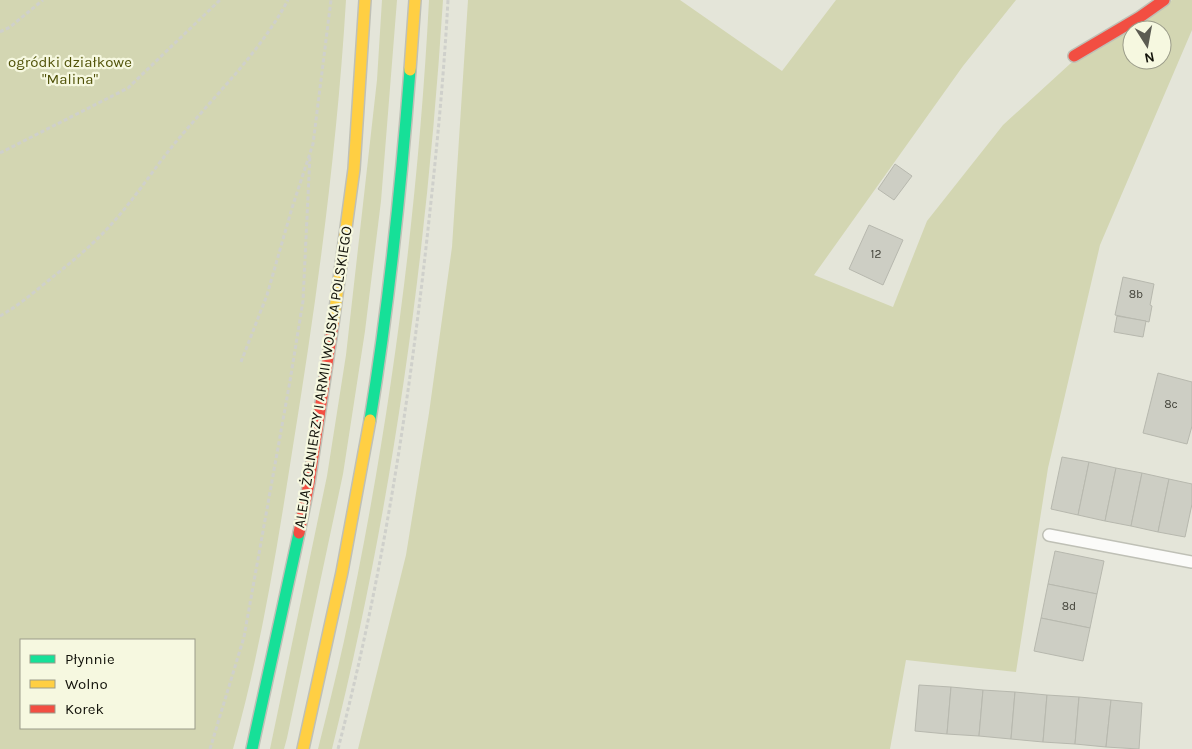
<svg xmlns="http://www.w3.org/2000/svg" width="1192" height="749" font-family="Karla,sans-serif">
  <rect width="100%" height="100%" fill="#e4e5d9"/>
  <g fill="#d3d6b2" fill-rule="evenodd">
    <path d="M0,0H346C337,150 317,298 293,446C277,548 261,650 233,749H0ZM21,640H194V728H21Z"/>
    <polygon points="382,0 397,0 381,201 365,331 343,474 287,738 284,749 270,749 327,476 346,355 377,80"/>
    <path d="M429,0H443C427,252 393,504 332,749H318C327,713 336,677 344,641C389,432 418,214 429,0Z"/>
    <path d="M468,0H680L782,71L836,0H1016L963,66L814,275L893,307L927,221L1003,125L1071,63L1172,0H1192V30L1100,245L1048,468L1016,672L906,660L890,749H358L406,555L429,413L452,247ZM1132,30H1162V60H1132Z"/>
  </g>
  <g fill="#cdcec4" stroke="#b7b8ae">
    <polygon points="895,164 912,176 894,200 878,189"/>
    <polygon points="869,225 903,240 883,285 849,269"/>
    <polygon points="1123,277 1154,284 1150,305 1152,306 1149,322 1115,315"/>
    <polygon points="1117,316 1146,321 1143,337 1114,332"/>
    <polygon points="1158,373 1192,382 1192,426 1187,444 1143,433"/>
    <polygon points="1062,457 1089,462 1078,515 1051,509"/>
    <polygon points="1089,462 1116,468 1105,521 1078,515"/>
    <polygon points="1116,468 1142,473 1131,526 1105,521"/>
    <polygon points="1142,473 1169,479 1158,532 1131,526"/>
    <polygon points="1169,479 1192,484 1192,504 1185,537 1158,532"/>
    <polygon points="1055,551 1104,561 1097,594 1048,584"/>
    <polygon points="1048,584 1097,594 1090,628 1041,618"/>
    <polygon points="1041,618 1090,628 1083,661 1034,651"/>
    <polygon points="919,685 951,687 947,734 915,731"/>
    <polygon points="951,687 983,690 979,736 947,734"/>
    <polygon points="983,690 1015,692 1011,739 979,736"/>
    <polygon points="1015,692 1047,695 1043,742 1011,739"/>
    <polygon points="1047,695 1079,697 1075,744 1043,742"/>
    <polygon points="1079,697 1111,700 1106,747 1075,744"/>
    <polygon points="1111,700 1142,703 1139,749 1106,747"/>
  </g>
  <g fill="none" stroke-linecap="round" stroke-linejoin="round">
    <g stroke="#bfc0b6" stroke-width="14">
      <polyline id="lane" points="1049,535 1192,562"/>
    </g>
    <g stroke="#bfc0b6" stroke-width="14">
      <g id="fast">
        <path d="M370,420C389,304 401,187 410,70"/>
        <polyline points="252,749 299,533"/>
      </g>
    </g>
    <g stroke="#bfc0b6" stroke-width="14">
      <g id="slow">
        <polyline points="410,70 415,0"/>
        <polyline points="333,324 354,169 365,0"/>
        <polyline points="303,749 342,572 370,420"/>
      </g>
    </g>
    <g stroke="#bfc0b6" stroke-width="14">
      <g id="jam">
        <polyline points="1074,56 1140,17 1164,0"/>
        <polyline points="299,533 309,483 333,324"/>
      </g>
    </g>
    <g stroke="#cfd0cb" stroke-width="3" stroke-dasharray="4 2.5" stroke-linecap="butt">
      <polyline points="0,32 10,27 43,0"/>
      <polyline points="0,153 128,88 220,0"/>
      <path d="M0,316C18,306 33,293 49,280C69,264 89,248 106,230C132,203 152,171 175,143C214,96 259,54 288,0"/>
      <polyline points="241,362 267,295 292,208 313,144 331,0"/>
      <polyline points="210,749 244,637 290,381 303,301 310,155"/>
      <path d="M338,749C383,576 410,398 429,220C437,147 444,74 448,0"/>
    </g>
    <use href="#lane" stroke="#fbfbf9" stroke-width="11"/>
    <use href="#fast" stroke="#16e098" stroke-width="11"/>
    <use href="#slow" stroke="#ffcf43" stroke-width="11"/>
    <use href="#jam" stroke="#f24e42" stroke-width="11"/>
  </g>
  <g text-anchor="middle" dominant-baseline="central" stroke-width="4.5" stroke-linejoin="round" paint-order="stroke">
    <g font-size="12" fill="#414138">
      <text x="876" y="254">12</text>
      <text x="1136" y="294">8b</text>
      <text x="1171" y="404">8c</text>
      <text x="1069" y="606">8d</text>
    </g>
    <g font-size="15" fill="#505208" stroke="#f6f8e0">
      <text x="70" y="62">ogródki działkowe<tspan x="70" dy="17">"Malina"</tspan></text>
    </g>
    <g font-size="15" fill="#12120a" stroke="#f6f8e0">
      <text transform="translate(323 377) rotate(-81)">ALEJA ŻOŁNIERZY I ARMII WOJSKA POLSKIEGO</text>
    </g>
  </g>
  <rect x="20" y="639" width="175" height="90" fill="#f6f8e0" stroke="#9b9c8a"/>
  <rect x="30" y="655" width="25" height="8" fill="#16e098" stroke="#9b9c8a"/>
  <text x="65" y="664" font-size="15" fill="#12120a">Płynnie</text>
  <rect x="30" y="680" width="25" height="8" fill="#ffcf43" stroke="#9b9c8a"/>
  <text x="65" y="689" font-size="15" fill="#12120a">Wolno</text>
  <rect x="30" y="705" width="25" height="8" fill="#f24e42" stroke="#9b9c8a"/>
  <text x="65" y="714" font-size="15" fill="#12120a">Korek</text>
  <g transform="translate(1147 45) rotate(169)"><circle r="24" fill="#f6f8e0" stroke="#9b9c8a"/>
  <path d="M0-4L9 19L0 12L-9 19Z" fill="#5c5c52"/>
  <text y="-8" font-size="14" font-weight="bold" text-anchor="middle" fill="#12120a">N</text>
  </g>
</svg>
